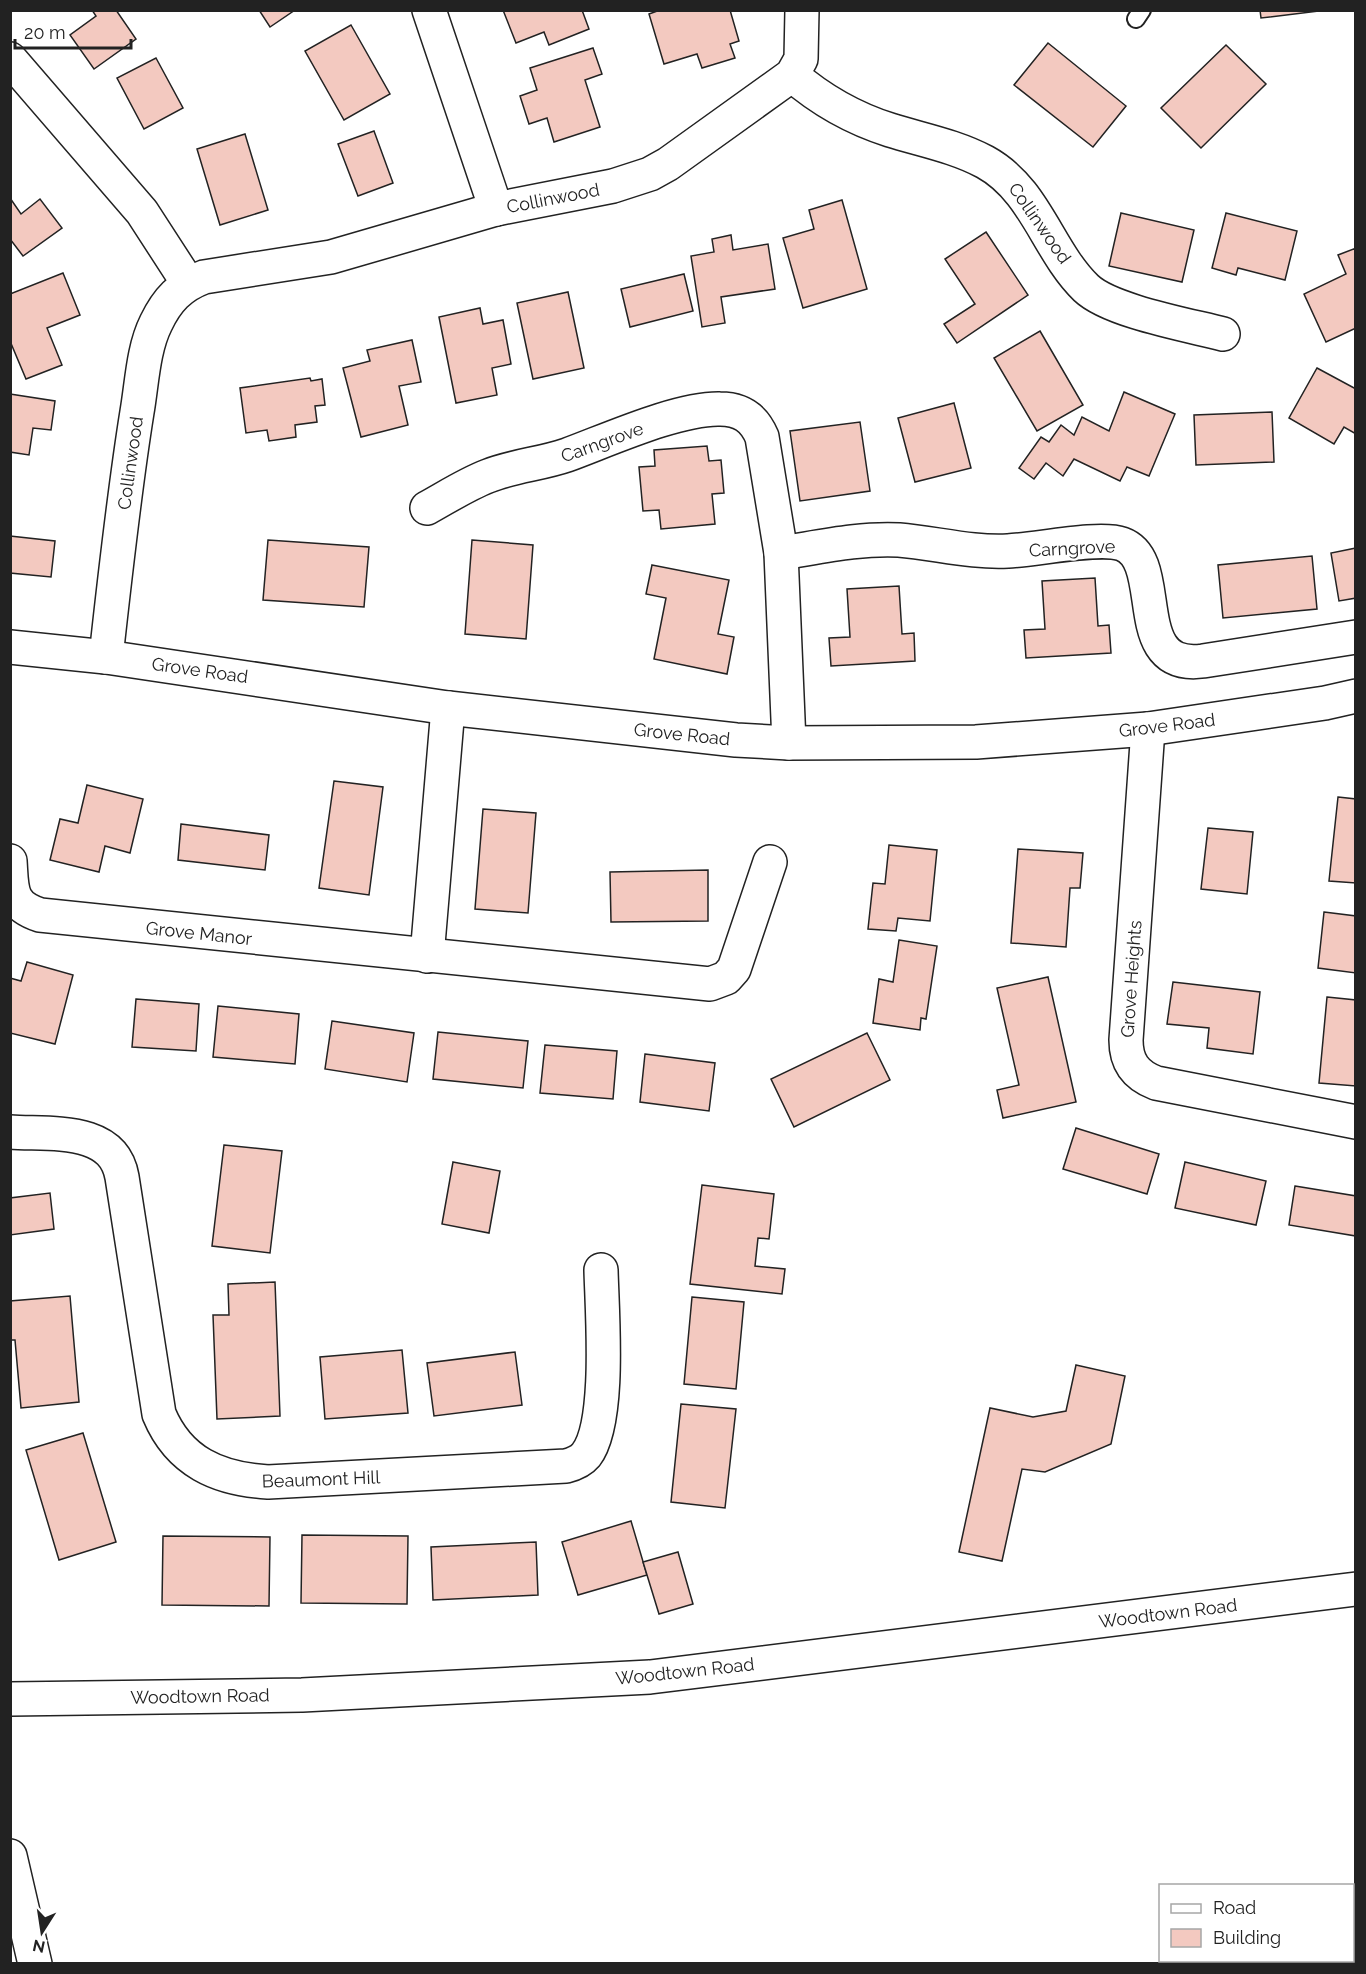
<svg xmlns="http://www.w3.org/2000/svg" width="1366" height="1974" font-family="Raleway,sans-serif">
  <rect width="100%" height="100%" fill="#fff"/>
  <g fill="#f3c9c0" stroke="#222" stroke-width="1.5">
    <polygon points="92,10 116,10 136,39 94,69 70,35 96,16"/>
    <polygon points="259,10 295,10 270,27"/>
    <polygon points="503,10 582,10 589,29 549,45 544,32 516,43"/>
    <polygon points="660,10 730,10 739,41 730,44 735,58 702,68 697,54 664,64 649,14"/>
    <polygon points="1260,10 1327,10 1261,18"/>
    <polygon points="351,25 390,94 344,120 305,51"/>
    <polygon points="1048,43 1126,106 1093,147 1014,85"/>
    <polygon points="1226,45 1266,84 1201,148 1161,108"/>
    <polygon points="593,48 602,74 585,80 600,127 554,142 547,118 529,124 520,96 537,90 530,68"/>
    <polygon points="156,58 183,108 144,129 117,78"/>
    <polygon points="374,131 393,183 358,196 338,144"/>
    <polygon points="245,134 268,210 220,225 197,149"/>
    <polygon points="10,198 21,214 40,199 62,228 23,256 10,239"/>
    <polygon points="842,200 867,289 803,308 783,238 814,229 809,210"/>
    <polygon points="1121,213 1194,230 1182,282 1109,266"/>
    <polygon points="1226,213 1297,231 1285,280 1238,268 1236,275 1212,268"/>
    <polygon points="986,232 1028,295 957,343 944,324 975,304 945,259"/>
    <polygon points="731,235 733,250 768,244 775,289 721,297 725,323 702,327 691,256 714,252 712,239"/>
    <polygon points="1356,248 1356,328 1326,342 1304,294 1346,274 1338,255"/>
    <polygon points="63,273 80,315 47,328 62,365 26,379 10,341 10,294"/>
    <polygon points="684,274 693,311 630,327 621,289"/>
    <polygon points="568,292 584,368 533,379 517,303"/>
    <polygon points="480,308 483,324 503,320 511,364 492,368 497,395 456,403 439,317"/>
    <polygon points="1040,331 1083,405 1037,431 994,358"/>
    <polygon points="412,340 421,382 399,386 408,425 361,437 343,368 370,361 367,350"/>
    <polygon points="1317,368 1356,389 1356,434 1344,427 1334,444 1289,418"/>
    <polygon points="310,378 311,381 322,379 325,405 315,406 317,422 295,425 296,437 269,441 267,430 246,433 240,388"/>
    <polygon points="1124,392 1175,414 1149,476 1127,467 1120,481 1074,459 1063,476 1046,463 1034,479 1019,468 1041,437 1049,442 1061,425 1074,435 1082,417 1109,431"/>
    <polygon points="10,394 55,401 51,430 33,428 29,455 10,452"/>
    <polygon points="954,403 971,468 915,482 898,418"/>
    <polygon points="1272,412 1274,462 1196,465 1194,415"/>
    <polygon points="860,422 870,491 800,501 790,431"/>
    <polygon points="707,446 709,461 721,460 724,493 712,494 715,524 661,529 659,510 643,511 639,467 655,466 654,450"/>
    <polygon points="10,536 55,541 51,577 10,573"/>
    <polygon points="268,540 369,547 364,607 263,600"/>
    <polygon points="472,540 533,545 526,639 465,634"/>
    <polygon points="1356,548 1356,598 1339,601 1331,553"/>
    <polygon points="1312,556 1317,609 1223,618 1218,565"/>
    <polygon points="652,565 729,580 718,634 734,637 727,674 654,659 666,598 646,594"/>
    <polygon points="1095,578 1098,626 1109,625 1111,653 1026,658 1024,630 1045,629 1042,581"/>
    <polygon points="899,586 902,634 914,633 915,661 831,666 829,638 850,637 847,589"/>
    <polygon points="334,781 383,787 369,895 319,888"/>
    <polygon points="87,785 143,799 130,853 105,846 99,872 50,860 60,819 78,823"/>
    <polygon points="1338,797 1356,799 1356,883 1329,881"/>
    <polygon points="483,809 536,813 528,913 475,909"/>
    <polygon points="181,824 269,835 265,870 178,860"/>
    <polygon points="1208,828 1253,832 1247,894 1201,889"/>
    <polygon points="889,845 937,850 930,921 898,918 896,931 868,929 873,883 885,884"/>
    <polygon points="1018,849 1083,853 1080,888 1070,888 1066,947 1011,943"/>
    <polygon points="708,870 708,921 611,922 610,872"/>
    <polygon points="1324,912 1356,916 1356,973 1318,968"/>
    <polygon points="899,940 937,946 926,1019 921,1018 920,1030 873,1023 879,979 893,982"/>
    <polygon points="27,962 73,975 55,1044 10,1033 10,978 21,981"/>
    <polygon points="1048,977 1076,1102 1003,1118 997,1090 1019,1085 997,988"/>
    <polygon points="1173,982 1260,992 1253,1054 1207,1048 1209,1028 1167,1024"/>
    <polygon points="1327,997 1356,1000 1356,1086 1319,1083"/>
    <polygon points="136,999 199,1004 196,1051 132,1047"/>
    <polygon points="218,1006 299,1014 295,1064 213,1057"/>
    <polygon points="332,1021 414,1033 407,1082 325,1069"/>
    <polygon points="438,1032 528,1041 523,1088 433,1079"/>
    <polygon points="867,1033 890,1080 794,1127 771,1079"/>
    <polygon points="545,1045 617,1051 613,1099 540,1093"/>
    <polygon points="645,1054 715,1063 709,1111 640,1102"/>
    <polygon points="1076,1128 1159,1154 1147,1194 1063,1169"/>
    <polygon points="224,1145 282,1151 270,1253 212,1246"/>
    <polygon points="453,1162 500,1171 489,1233 442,1224"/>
    <polygon points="1185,1162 1266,1181 1256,1225 1175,1208"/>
    <polygon points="702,1185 774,1194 769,1239 758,1238 755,1266 785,1269 782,1294 690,1284"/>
    <polygon points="1295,1186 1356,1196 1356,1236 1289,1225"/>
    <polygon points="50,1193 54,1229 10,1235 10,1198"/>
    <polygon points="275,1282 280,1416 217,1419 213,1315 229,1315 228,1284"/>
    <polygon points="70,1296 79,1402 21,1408 15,1340 10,1340 10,1301"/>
    <polygon points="692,1297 744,1302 736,1389 684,1384"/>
    <polygon points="402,1350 408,1413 325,1419 320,1357"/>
    <polygon points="515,1352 522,1405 434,1416 427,1363"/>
    <polygon points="1076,1365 1125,1376 1111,1444 1045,1472 1022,1469 1002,1561 959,1552 990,1408 1033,1417 1066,1411"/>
    <polygon points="681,1404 736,1409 725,1508 671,1502"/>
    <polygon points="83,1433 116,1542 59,1560 26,1450"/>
    <polygon points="631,1521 647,1575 578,1595 562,1542"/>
    <polygon points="302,1535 408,1536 407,1604 301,1603"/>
    <polygon points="163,1536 270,1537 269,1606 162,1605"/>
    <polygon points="536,1542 538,1595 433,1600 431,1547"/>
    <polygon points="678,1552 693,1604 659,1614 643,1562"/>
  </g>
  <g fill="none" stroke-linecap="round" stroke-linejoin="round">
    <g stroke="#222" stroke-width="20">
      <polyline id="lane" points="1136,19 1142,10"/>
    </g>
    <g stroke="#222" stroke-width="36">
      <g id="street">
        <polyline points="429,10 496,209"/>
        <polyline points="10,59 142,212 188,283"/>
        <path d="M792,75C822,101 852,118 890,130C922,140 955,146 985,162C1036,190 1047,250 1086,288C1110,311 1188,325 1223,334"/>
        <path d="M427,508C447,497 467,484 488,476C513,466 541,464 567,455C608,440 678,408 720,409C741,409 754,418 762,437L781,553L789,743"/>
        <path d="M781,553C820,547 859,538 899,540C935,543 972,553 1008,551C1035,550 1099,536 1122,544C1169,561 1125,671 1203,661L1356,637"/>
        <path d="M106,657C115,575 124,493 137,412C142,383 143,349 156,323C167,300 180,286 204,277L331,257L496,209L613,186L650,174L668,164L792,75L801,59L802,10"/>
        <path d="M1148,729L1126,1040C1126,1062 1135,1075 1156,1083L1356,1122"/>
        <path d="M10,861C12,889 9,905 40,915L710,984L726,978L734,969L770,862"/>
        <polyline points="427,956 448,708"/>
        <path d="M10,1132C50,1135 113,1126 122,1177L159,1414C179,1462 218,1479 268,1482L566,1466C574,1464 581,1461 586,1455C611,1423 602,1312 601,1270"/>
        <polyline points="10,1699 302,1695 650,1677 1356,1589"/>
        <polyline points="10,1856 35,1964"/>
      </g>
    </g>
    <g stroke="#222" stroke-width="36">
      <polyline id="secondary" points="10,647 106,657 448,708 736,740 789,743 976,742 1148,729 1325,703 1356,696"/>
    </g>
    <use href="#lane" stroke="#fff" stroke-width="16"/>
    <use href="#street" stroke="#fff" stroke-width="33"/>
    <use href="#secondary" stroke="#fff" stroke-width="33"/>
  </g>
  <g text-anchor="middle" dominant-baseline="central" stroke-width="4.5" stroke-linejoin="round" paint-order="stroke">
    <g font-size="18" fill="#222" stroke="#fff">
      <text transform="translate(553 198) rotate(-11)">Collinwood</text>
      <text transform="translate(1040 223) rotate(55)">Collinwood</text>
      <text transform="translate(602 442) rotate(-20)">Carngrove</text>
      <text transform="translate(130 463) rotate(-82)">Collinwood</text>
      <text transform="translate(1072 548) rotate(-3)">Carngrove</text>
      <text transform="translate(200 670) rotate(8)">Grove Road</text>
      <text transform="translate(1167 725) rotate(-7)">Grove Road</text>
      <text transform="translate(682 734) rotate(6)">Grove Road</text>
      <text transform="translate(199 933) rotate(6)">Grove Manor</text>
      <text transform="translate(1131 979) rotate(-86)">Grove Heights</text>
      <text transform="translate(321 1479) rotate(-2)">Beaumont Hill</text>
      <text transform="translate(1168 1613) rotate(-7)">Woodtown Road</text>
      <text transform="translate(685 1671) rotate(-6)">Woodtown Road</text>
      <text transform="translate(200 1696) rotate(-1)">Woodtown Road</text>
    </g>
  </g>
  <rect width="1366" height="1974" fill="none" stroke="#222222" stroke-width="24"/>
  <rect x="1159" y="1884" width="195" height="78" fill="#ffffff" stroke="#a7a7a7" stroke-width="1.5"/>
  <rect x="1171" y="1904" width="30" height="9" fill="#ffffff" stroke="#a7a7a7" stroke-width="1.5"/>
  <text x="1213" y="1914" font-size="18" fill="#222222">Road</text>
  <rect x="1171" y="1929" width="30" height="18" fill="#f3c9c0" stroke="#a7a7a7" stroke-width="1.5"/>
  <text x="1213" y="1944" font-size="18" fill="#222222">Building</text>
  <g transform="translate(42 1932) rotate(192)" stroke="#ffffff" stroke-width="4.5" paint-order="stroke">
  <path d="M0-4.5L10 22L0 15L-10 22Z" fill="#222222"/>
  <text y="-9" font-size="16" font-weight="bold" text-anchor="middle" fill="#222222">N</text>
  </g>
  <path d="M15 39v9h116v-9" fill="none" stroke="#222222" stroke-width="3"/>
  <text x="24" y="39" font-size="18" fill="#222222" stroke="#ffffff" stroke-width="4.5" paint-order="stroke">20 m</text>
</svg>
